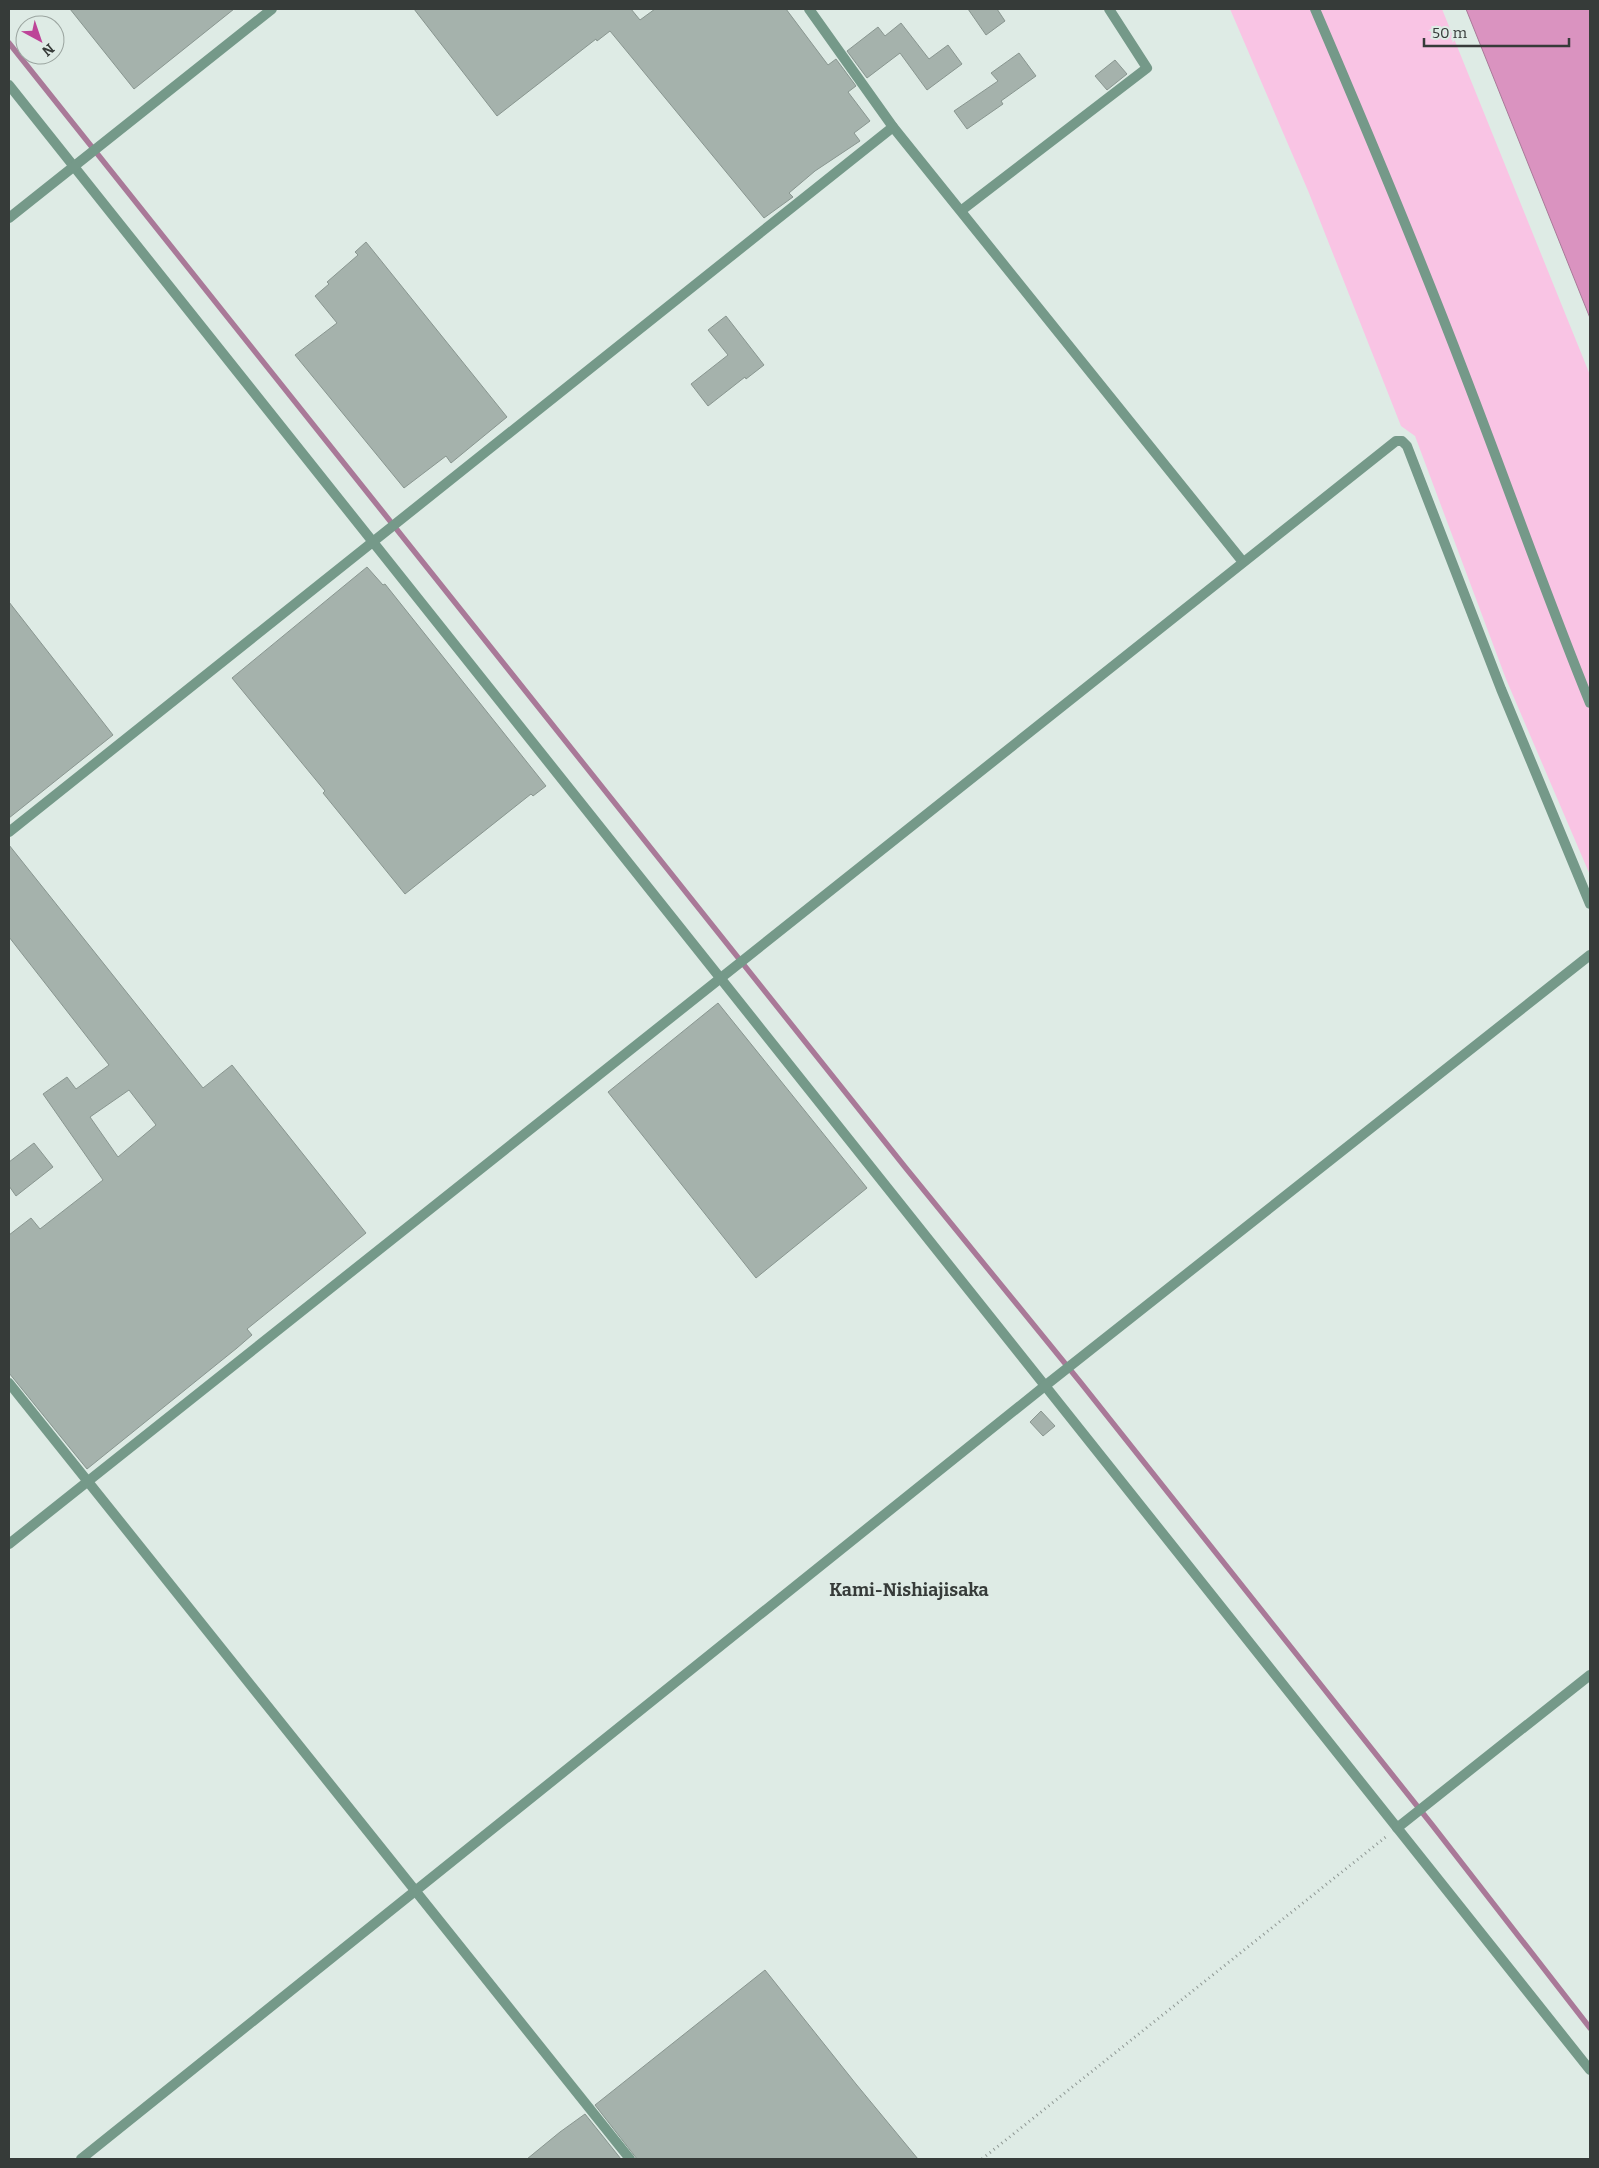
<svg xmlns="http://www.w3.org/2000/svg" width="1599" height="2168" font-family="Bitter,serif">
  <rect width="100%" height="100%" fill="#deebe5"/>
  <polygon fill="#f9c4e4" points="1230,9 1442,9 1590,375 1590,875 1506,679 1415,436 1401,426 1309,193"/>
  <polygon fill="#da93c0" stroke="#a97998" points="1466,9 1590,9 1590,318"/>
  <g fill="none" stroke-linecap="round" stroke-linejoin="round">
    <polyline stroke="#a97998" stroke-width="5.5" points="9,43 905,1167 1081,1383 1433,1826 1590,2028"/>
  </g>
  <g fill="#a5b2ac" stroke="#899690" fill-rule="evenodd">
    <polygon points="70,9 234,9 134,89"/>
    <polygon points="414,9 631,9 640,20 655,9 786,9 828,65 836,59 856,86 848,92 870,121 854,133 860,141 815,171 789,193 793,197 764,218 610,31 597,41 596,39 497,116"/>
    <polygon points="968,9 997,9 1005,21 986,35"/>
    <polygon points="901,23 929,59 948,45 962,64 927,90 900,53 867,78 847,51 878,27 885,36"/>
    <polygon points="1019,53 1036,76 1001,101 1003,104 967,129 954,111 998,81 991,73"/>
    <polygon points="1115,60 1127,74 1107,90 1095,76"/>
    <polygon points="366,242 507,417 451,463 446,456 404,488 295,355 337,323 315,296 329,284 327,282 358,255 355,252"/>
    <polygon points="726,316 764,365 746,379 745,377 708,406 691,384 728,355 708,330"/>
    <polygon points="367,567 383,585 385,584 546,786 533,796 531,794 405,894 323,793 325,791 232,678"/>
    <polygon points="9,602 113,735 9,818"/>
    <path d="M9,845L203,1088L232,1065L366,1233L247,1329L252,1335L237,1348L87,1469L9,1373V1235L31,1218L40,1229L103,1180L43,1094L67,1077L76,1089L109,1065L9,937ZM129,1090L156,1125L118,1157L90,1117Z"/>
    <polygon points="718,1003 867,1188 756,1278 608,1092"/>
    <polygon points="34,1143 53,1167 16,1196 9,1186 9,1162"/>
    <polygon points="1041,1411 1055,1426 1043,1436 1030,1422"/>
    <polygon points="765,1970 856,2084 918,2159 637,2159 595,2105"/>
    <polygon points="585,2114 621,2159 527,2159 560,2132"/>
  </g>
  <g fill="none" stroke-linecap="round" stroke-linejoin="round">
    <polyline stroke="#8f9894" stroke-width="3" stroke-dasharray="1 4" stroke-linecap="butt" points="982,2159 1387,1836"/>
    <g stroke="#759989" stroke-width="10">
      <polyline points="809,9 893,127 1243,562"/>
      <path d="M1315,9C1367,130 1418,252 1465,375C1507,484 1546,595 1590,703"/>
      <polyline points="9,85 1590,2070"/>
      <polyline points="962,210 1147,68 1109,9"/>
      <polyline points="9,218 272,9"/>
      <polyline points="9,832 893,127"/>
      <polyline points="9,1383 630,2159"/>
      <polyline points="9,1544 1396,441 1402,441 1407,446 1501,689 1590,904"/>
      <polyline points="1397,1828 1590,1675"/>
      <polyline points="81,2159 1046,1385 1590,955"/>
    </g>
  </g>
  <g text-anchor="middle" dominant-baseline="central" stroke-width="4" stroke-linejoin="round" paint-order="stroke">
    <g font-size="18" font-weight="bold" fill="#363b39" stroke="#deebe5">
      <text x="909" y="1590">Kami-Nishiajisaka</text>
    </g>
  </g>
  <rect width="1599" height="2168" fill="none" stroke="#363b39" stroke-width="20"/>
  <g transform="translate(40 40) rotate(140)"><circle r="24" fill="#deebe5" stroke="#9ba5a0"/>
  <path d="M0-4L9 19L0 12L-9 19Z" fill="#bd4498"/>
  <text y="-8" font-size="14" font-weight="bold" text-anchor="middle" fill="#363b39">N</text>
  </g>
  <path d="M1424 38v8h145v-8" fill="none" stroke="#363b39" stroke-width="2.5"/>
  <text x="1432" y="38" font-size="15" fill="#363b39" stroke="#deebe5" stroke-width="4" paint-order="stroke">50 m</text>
</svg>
